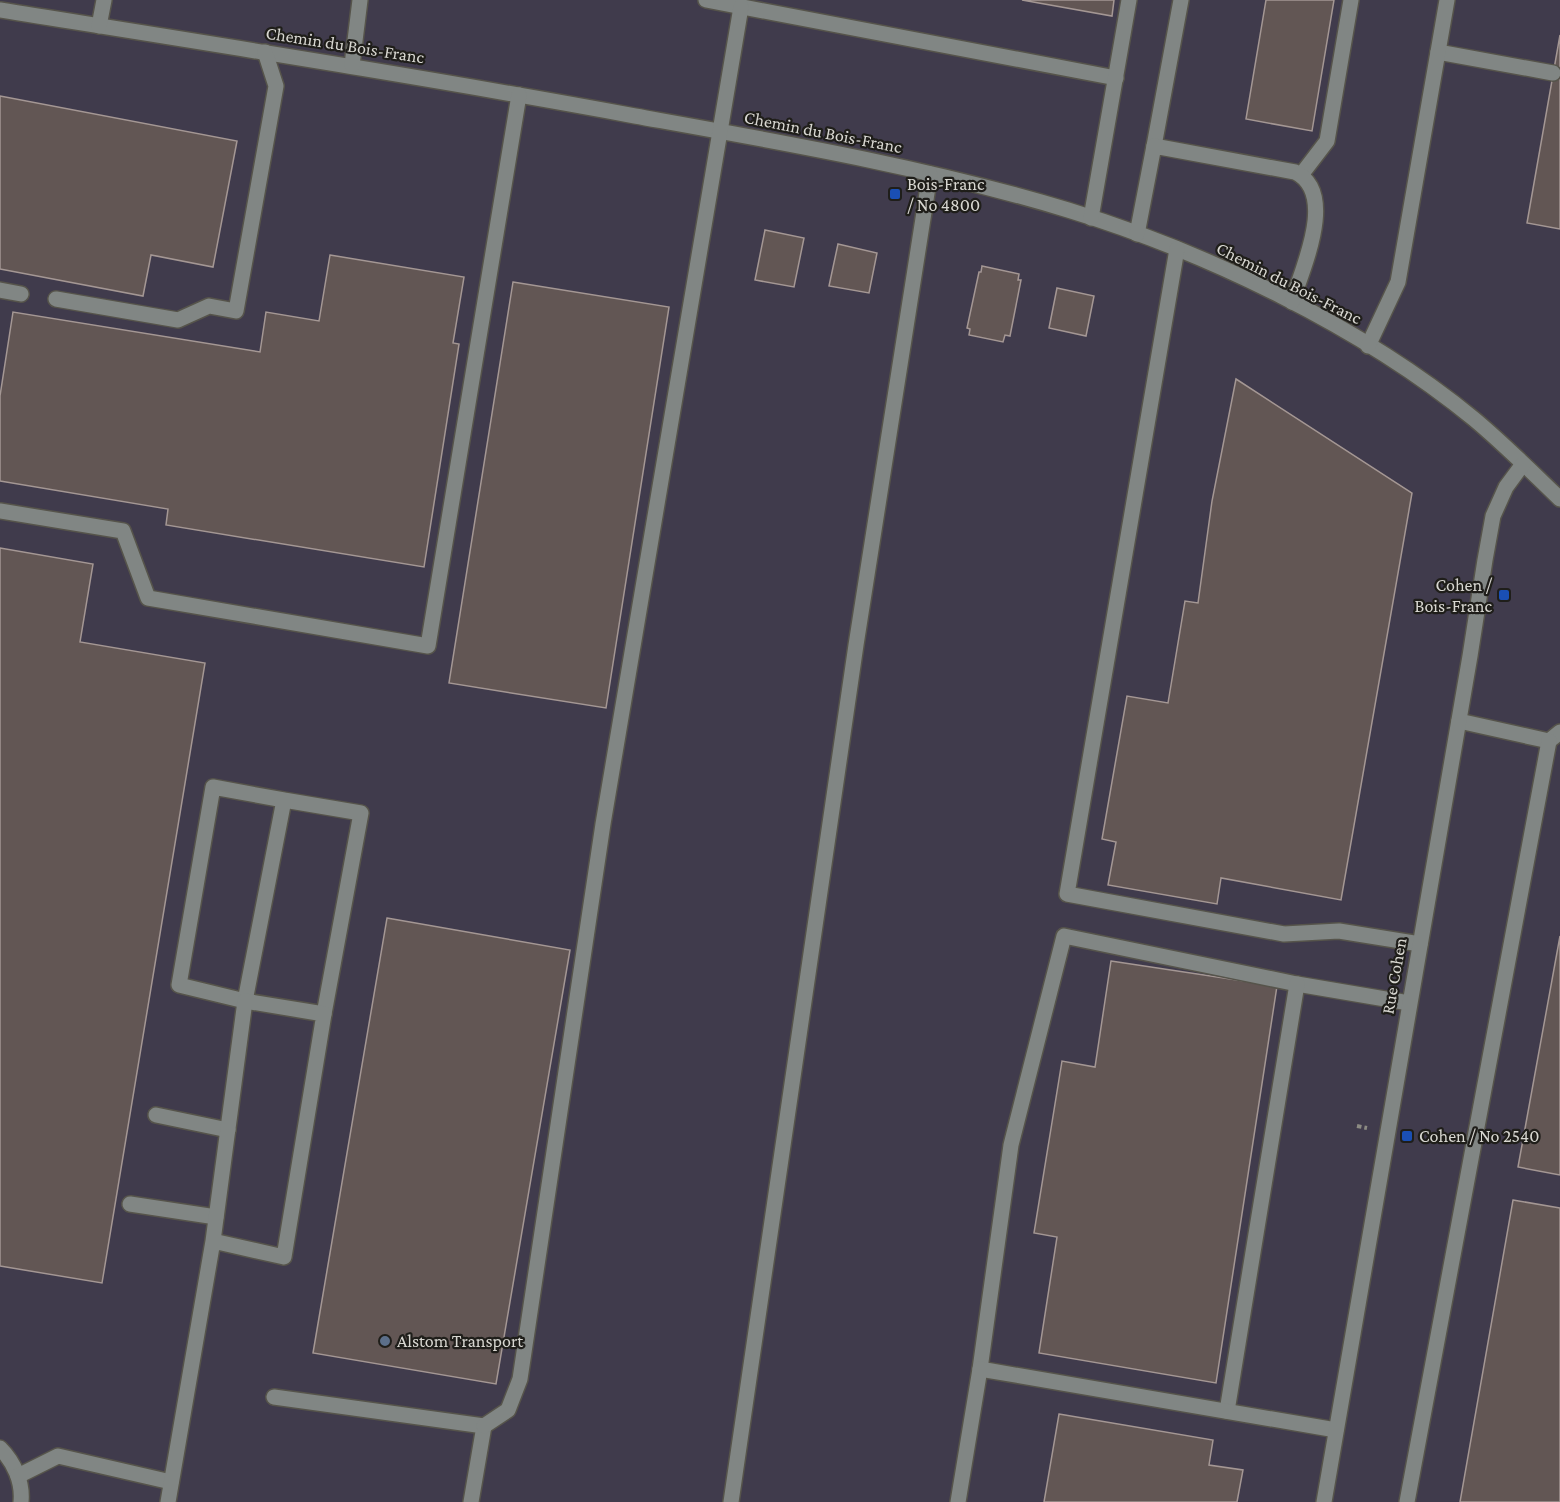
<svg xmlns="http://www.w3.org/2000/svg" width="1560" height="1502" font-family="'Crimson Pro',serif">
  <rect width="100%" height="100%" fill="#39372d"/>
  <rect fill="#403b4c" x="0" y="0" width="1560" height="1502"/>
  <g fill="#625654" stroke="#a49794" stroke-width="1.5">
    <polygon points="1022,0 1114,0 1112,16"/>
    <polygon points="1266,0 1334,0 1312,131 1246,119"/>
    <polygon points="1560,35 1560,229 1527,223"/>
    <polygon points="0,96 237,141 213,267 151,255 143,296 0,269"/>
    <polygon points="765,230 804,238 794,287 755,280"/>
    <polygon points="838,244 877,253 869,293 829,286"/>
    <polygon points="330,255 464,277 453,343 459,344 424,567 166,525 168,509 0,481 0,396 13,312 260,352 266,312 319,321"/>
    <polygon points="982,266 1019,274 1018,280 1021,280 1010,336 1005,335 1003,342 969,335 970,329 967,328 979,272 981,272"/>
    <polygon points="513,282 669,307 606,708 449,683"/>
    <polygon points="1057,288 1094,296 1086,336 1049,328"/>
    <polygon points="1236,379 1412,493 1341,900 1221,878 1217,904 1108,885 1116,842 1102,839 1127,696 1168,703 1185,601 1198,603 1212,501"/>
    <polygon points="0,548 93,564 80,642 205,663 102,1283 0,1266"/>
    <polygon points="387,918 570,950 496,1384 313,1353"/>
    <polygon points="1560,936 1560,1175 1518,1167"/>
    <polygon points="1111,961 1277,986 1216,1383 1039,1353 1057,1237 1034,1233 1062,1061 1095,1067"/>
    <polygon points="1513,1200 1560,1208 1560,1502 1460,1502"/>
    <polygon points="1059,1414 1213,1440 1209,1465 1243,1470 1237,1502 1044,1502"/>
  </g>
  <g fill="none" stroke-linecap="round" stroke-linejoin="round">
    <g stroke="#56544b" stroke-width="18">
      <g id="minor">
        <polyline points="706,0 1116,78"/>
        <path d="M0,10C212,44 424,77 635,116C780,142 926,167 1068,210C1206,252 1362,327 1474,419C1504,444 1532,472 1560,499"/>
        <polyline points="99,26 104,0"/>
        <polyline points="1438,52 1553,73"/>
        <polyline points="352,65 360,0"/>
        <polyline points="1154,146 1181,0"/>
        <polyline points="1301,175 1327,141 1351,0"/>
        <polyline points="1091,218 1129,0"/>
        <path d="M1137,234L1154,146L1295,172C1338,193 1302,269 1292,302"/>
        <polyline points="1177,249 1067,894 1284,934 1339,931 1420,944"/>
        <polyline points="0,290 21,294"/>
        <polyline points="56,299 178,320 209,306 236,311 276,86 265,52"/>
        <polyline points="1368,346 1398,282 1447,0"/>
        <polyline points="0,511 123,531 148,598 428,646 519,95"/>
        <polyline points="1459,721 1549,741 1560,732"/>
        <polyline points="284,800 213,787 179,985 245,1001 284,800 361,813 324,1014"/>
        <polyline points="156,1115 228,1130"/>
        <polyline points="130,1204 216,1217"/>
        <polyline points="980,1369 1011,1145 1064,936 1297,984 1409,1003"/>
        <polyline points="274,1397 484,1426 471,1502"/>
        <polyline points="1227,1411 1297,984"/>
        <polyline points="484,1426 508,1410 520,1379 603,824 741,7"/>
        <path d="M0,1448C14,1462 23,1482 21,1502"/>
        <polyline points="18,1476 58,1456 171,1482"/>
        <polyline points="168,1502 213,1241 245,1001 324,1014 284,1257 213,1241"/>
        <polyline points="731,1502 856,645 930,174"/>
        <polyline points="958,1502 980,1369 1336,1430"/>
        <polyline points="1324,1502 1470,656 1485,560 1493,516 1506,487 1523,464"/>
        <polyline points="1407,1502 1549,741"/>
      </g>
    </g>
    <polyline stroke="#8c8b83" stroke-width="4" stroke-dasharray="4.5 3" stroke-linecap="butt" points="1357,1126 1367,1128"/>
    <use href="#minor" stroke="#818684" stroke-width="15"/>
  </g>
  <g fill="#1a4fb4" stroke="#1f1e1a" stroke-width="2">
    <rect x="889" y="188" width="12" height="12" rx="3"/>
    <rect x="1498" y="589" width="12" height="12" rx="3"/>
    <rect x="1401" y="1130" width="12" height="12" rx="3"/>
  </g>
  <circle fill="#5c6f8a" stroke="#1f1e1a" stroke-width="2" cx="385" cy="1341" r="6"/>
  <g text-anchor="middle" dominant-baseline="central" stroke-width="4.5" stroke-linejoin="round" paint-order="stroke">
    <g font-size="18" fill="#d8d7d1" stroke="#1f1e1a">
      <text transform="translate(345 45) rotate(9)">Chemin du Bois-Franc</text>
      <text transform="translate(823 132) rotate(11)">Chemin du Bois-Franc</text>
      <text transform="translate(1289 283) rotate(27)">Chemin du Bois-Franc</text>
      <text transform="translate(1394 976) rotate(-80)">Rue Cohen</text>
    </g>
    <g font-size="18" fill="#d8d7d1" stroke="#1f1e1a" text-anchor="start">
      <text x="907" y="184">Bois-Franc<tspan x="907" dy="21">/ No 4800</tspan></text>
      <text x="1492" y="585" text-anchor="end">Cohen /<tspan x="1492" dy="21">Bois-Franc</tspan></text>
      <text x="1419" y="1136">Cohen / No 2540</text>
      <text x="397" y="1341">Alstom Transport</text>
    </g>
  </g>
</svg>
